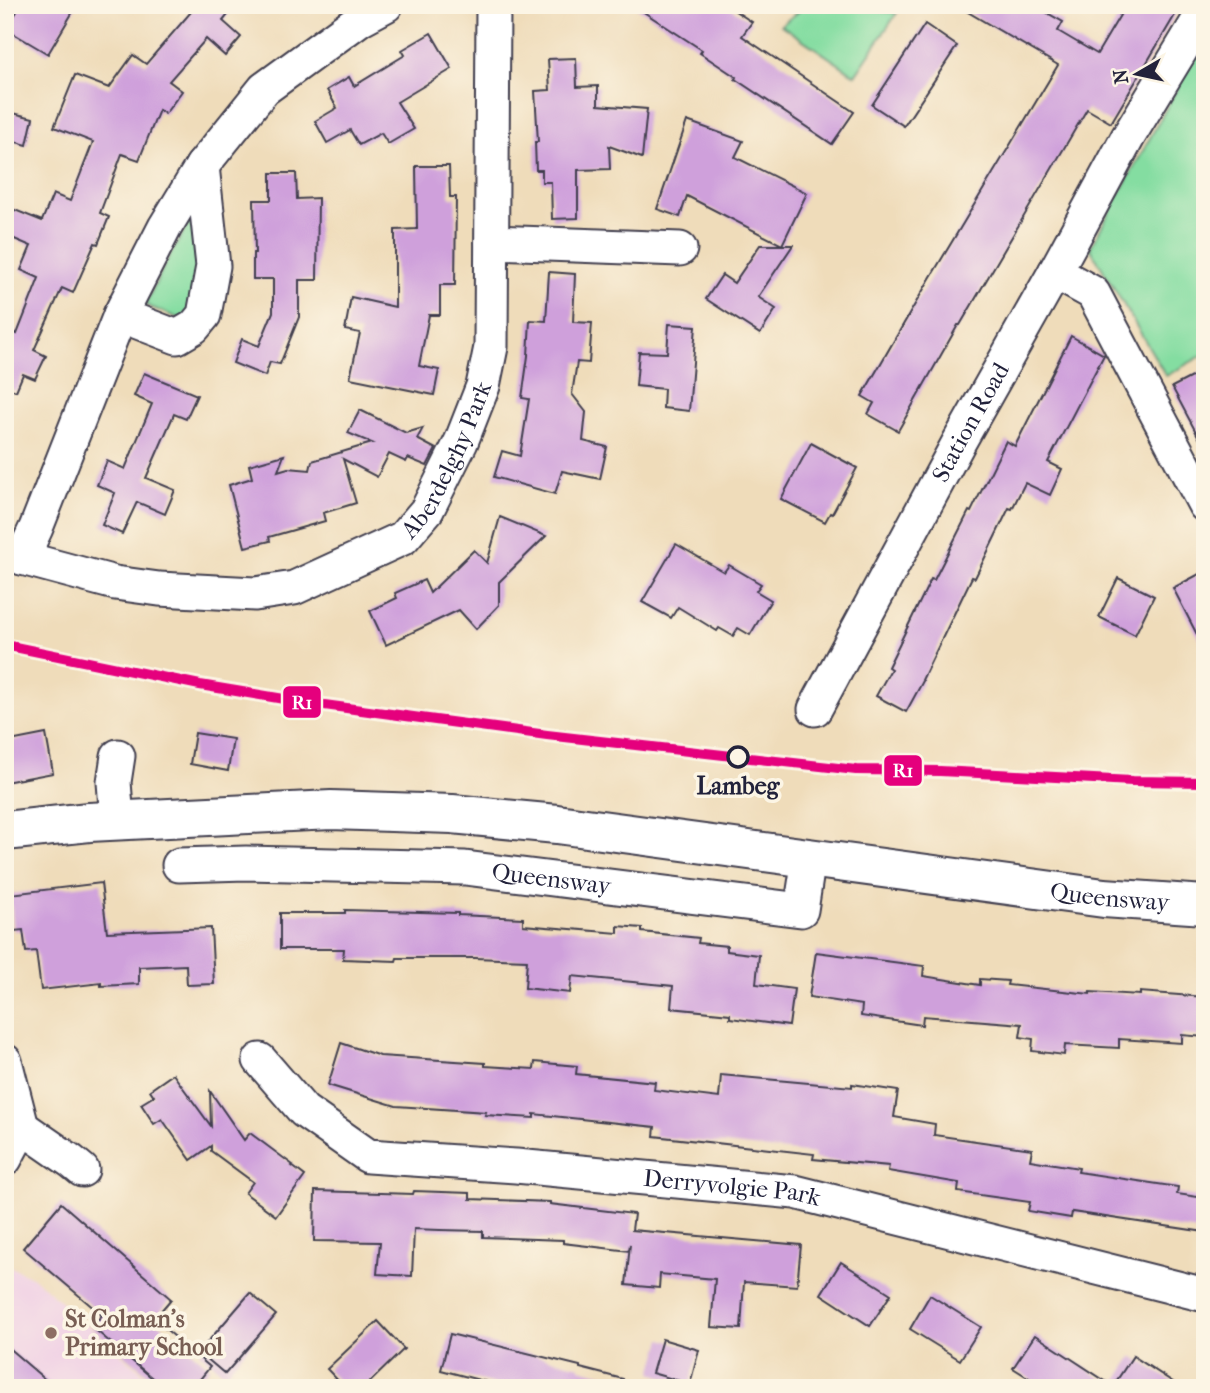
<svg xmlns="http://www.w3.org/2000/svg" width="1210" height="1393" font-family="'IM FELL French Canon',serif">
  <rect width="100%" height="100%" fill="#fcf5e5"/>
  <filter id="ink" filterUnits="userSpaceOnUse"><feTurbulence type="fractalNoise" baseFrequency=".0143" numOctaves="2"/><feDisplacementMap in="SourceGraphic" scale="14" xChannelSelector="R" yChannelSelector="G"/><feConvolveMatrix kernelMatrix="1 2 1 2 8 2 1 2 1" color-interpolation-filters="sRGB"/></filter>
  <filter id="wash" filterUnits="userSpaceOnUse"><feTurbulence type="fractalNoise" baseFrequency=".00686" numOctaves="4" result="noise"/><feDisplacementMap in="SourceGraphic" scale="28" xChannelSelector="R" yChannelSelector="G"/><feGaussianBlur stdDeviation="1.57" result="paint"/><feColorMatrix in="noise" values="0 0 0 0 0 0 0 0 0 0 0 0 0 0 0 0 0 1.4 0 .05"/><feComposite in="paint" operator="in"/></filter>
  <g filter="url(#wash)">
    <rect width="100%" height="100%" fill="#efdcba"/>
    <polygon fill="#f0d0e5" points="5,1264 35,1279 160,1388 5,1388"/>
    <g fill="#84dda1" stroke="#53806e" stroke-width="2">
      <polygon points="803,5 854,5 864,9 897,13 855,75 781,25 798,12"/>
      <polygon points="1205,37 1205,354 1166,376 1090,248"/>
      <polygon points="197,209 196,312 183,320 145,305 165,264"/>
    </g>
    <g id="blocks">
      <g fill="#cfa0db">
        <polygon points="21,5 77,5 48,54 6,29"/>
        <polygon points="197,5 236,5 223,21 241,37 225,56 206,39 169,81 182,91 165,114 159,110 139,160 122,154 100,213 109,217 98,244 95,243 73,293 62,288 34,350 46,356 35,379 23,374 16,391 5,387 5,328 17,334 39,278 21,270 31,246 5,235 5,206 42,221 53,194 70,201 93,142 54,127 75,75 109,88 133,55 146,64"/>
        <polygon points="633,5 726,5 752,22 742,36 854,112 832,144 735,79 736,77 700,53 702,50"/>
        <polygon points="956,5 1033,5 1063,22 1058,31 1097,54 1126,5 1181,5 1111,123 1087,109 960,325 958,325 898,431 868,414 874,403 862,396 929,280 1058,65"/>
        <polygon points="925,24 957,46 904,126 872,105"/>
        <polygon points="431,33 452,69 397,102 414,129 388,144 381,133 359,145 350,130 327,143 315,121 337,108 327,90 349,77 354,86 405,55 402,50"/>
        <polygon points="576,58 577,87 598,86 598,105 647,109 642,158 609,146 610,169 578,170 578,218 552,219 551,182 542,182 542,170 536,170 535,142 538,142 535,91 550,90 548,59"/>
        <polygon points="5,111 33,118 27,145 5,139"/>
        <polygon points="687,121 743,141 735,157 807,193 782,245 687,196 680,217 657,209"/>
        <polygon points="416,166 449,166 450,197 456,197 455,285 440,285 440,315 429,315 419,366 439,370 434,395 350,378 360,333 345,330 351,297 395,307 395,230 417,229"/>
        <polygon points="271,173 296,173 297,199 318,198 317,280 299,280 299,317 280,364 270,362 265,376 233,363 242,339 259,346 273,312 273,279 253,279 253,253 255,253 254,200 271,200"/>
        <polygon points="760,245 793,245 758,297 776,309 760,334 706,299 722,275 734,283"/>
        <polygon points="549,272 575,274 573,322 592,323 589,363 577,362 572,394 586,412 583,441 607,447 600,479 562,471 555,494 494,477 502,451 520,456 529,399 522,398 528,356 530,320 546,321"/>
        <polygon points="669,324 696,326 689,411 663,408 664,389 636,386 639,352 667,353"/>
        <polygon points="1071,336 1104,355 1048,462 1062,469 1050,495 1025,483 1012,509 1009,508 975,578 972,577 922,680 923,681 906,712 876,696 891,669 888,667 931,579 934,580 969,511 971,512 1006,441 1015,446"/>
        <polygon points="1205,370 1205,449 1172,387"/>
        <polygon points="144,373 197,395 186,419 174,414 146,478 175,490 165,514 137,502 122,534 102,525 115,493 97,485 107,461 125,469 152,404 134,396"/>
        <polygon points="360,410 406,433 423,428 417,439 436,449 427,466 408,458 406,462 389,454 377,477 343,459 356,503 323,513 325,521 269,537 270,541 245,547 229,485 252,478 249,465 284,455 278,471 288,468 310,470 312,461 372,443 348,433"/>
        <polygon points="811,443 857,468 832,514 830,513 825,522 781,499"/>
        <polygon points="500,517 546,536 499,582 499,605 476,629 459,610 386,645 370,611 397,598 395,593 424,580 430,593 474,550 487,563"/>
        <polygon points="676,544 724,572 729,565 761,584 756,591 771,600 750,635 738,628 733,636 719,628 717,631 678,607 671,618 642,602"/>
        <polygon points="1205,571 1205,650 1173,588"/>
        <polygon points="1118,578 1154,596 1135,635 1099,617"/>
        <polygon points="195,733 233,739 228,771 190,764"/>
        <polygon points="46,734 53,773 5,782 5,742"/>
        <polygon points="101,883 107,932 211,928 214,984 187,985 186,965 139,967 139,984 101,986 101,983 41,990 36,951 26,952 23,930 14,931 10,894"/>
        <polygon points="345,910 458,913 458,915 523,918 523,925 618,933 618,926 642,928 642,932 699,938 698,943 727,946 727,951 759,955 756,984 794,989 789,1026 730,1018 730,1014 671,1008 673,986 572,976 570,993 525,988 527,960 475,958 397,958 396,961 343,959 344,949 280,949 280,913 345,913"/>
        <polygon points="816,952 924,966 923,976 980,985 980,979 1008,981 1007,985 1090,994 1090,992 1140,995 1140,992 1205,997 1205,1037 1182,1035 1182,1043 1119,1039 1119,1048 1065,1045 1064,1055 1032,1051 1033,1039 1020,1037 1022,1024 923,1016 922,1025 861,1016 862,1005 809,997"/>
        <polygon points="341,1043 380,1056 485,1063 485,1066 534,1069 535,1062 577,1066 576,1074 655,1082 654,1090 719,1098 721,1075 852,1087 852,1084 898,1091 894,1117 935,1124 934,1135 1032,1149 1030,1160 1079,1168 1078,1172 1178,1187 1177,1194 1205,1198 1205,1232 1072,1212 1071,1218 1028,1211 1030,1202 958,1192 959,1183 888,1171 889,1166 813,1159 814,1154 654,1136 655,1127 534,1114 534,1118 485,1115 486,1112 396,1106 328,1085"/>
        <polygon points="173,1074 211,1126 210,1091 244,1140 250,1133 293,1165 292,1166 305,1176 276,1216 245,1193 253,1182 211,1151 211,1146 191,1160 162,1119 154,1124 141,1104 154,1096 150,1090"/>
        <polygon points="315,1191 413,1194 414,1191 470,1193 470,1199 550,1202 550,1204 634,1214 632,1230 801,1245 797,1286 744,1282 741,1329 711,1327 715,1279 660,1274 659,1288 626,1285 630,1244 629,1251 563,1243 563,1240 483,1237 483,1231 440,1230 414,1229 412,1276 377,1274 380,1242 314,1241"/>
        <polygon points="61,1203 171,1299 154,1319 210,1367 193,1388 164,1388 92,1327 102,1315 23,1248"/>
        <polygon points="841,1262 891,1294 870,1326 821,1294"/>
        <polygon points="250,1293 276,1315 225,1374 199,1352"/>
        <polygon points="930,1295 981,1327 960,1360 910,1329"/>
        <polygon points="378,1321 404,1349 364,1388 345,1388 327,1369"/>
        <polygon points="450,1334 580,1366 580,1368 623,1379 622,1388 510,1388 441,1370"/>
        <polygon points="1035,1335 1113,1386 1133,1356 1182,1388 1045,1388 1013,1368"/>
        <polygon points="662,1339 699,1350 690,1384 652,1373"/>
        <polygon points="5,1345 55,1388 5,1388"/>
      </g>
    </g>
  </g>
  <g filter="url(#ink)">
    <use href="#blocks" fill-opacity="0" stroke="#413e4e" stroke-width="2"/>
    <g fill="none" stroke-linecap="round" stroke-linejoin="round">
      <g stroke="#413e4e" stroke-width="37">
        <g id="minor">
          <polyline points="492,242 680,249"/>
          <polyline points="1055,272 1093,293 1205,505"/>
          <polyline points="120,315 177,337 194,327 204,315 213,266 202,166"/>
          <path id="s1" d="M5,549L22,558L115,583L159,589L255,594L294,588L403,538L427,510L461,442L483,386L491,347L493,5"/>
          <polyline points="22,558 36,528 120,315 165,227 202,166 264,89 360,19 386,5"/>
          <path id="s2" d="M815,709L959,442L1055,272L1128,137L1205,10"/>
          <polyline points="117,820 114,782 118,756"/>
          <path id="s3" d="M179,865L246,863L465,868L801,910L809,858"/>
          <path id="s4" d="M260,1060L304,1111L368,1156L516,1166L795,1192L1205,1295"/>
          <polyline points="5,1061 22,1127 5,1159"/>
          <polyline points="22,1127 71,1161 82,1170"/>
        </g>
      </g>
      <g stroke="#413e4e" stroke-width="42">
        <g id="highway">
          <path id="s5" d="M5,831L89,822L331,810L452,814L557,824L1104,898L1205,905"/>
        </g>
      </g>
      <use href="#minor" stroke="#fff" stroke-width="33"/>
      <use href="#highway" stroke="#fff" stroke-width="38"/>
      <g stroke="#fcf5e5" stroke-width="16">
        <polyline id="rail-1" points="5,645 200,685 302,702 547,735 856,770 940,771 1132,781 1205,782"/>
      </g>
      <use href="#rail-1" stroke="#e5007d" stroke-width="10"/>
    </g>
  </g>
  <circle fill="#fcf5e5" stroke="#22223b" stroke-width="3.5" cx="738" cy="757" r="10"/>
  <circle fill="#8d6e63" stroke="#fcf5e5" stroke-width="2.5" cx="51" cy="1333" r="7"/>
  <g text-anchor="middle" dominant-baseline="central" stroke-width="7" stroke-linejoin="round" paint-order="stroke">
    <g font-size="24" fill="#22223b" stroke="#fcf5e5">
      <text stroke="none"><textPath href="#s2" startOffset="326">Station Road</textPath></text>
      <text stroke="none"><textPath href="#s1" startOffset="506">Aberdelghy Park</textPath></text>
      <text stroke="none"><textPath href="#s3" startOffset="373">Queensway</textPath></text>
      <text stroke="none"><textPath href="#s5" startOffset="1111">Queensway</textPath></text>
      <text stroke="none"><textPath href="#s4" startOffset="511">Derryvolgie Park</textPath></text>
    </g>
    <g font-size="24" font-weight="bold" fill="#22223b" stroke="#fcf5e5">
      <text x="738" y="786">Lambeg</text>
    </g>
    <g font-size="24" font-weight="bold" fill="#785e54" stroke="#fcf5e5" text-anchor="start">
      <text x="65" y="1319">St Colman's<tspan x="65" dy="28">Primary School</tspan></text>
    </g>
  </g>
  <g stroke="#fcf5e5" stroke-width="2.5">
    <rect x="282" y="685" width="40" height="34" rx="7" fill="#e5007d"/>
    <rect x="883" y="754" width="40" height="33" rx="7" fill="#e5007d"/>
  </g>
  <g font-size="19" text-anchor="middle" font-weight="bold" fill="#fff">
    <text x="302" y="709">R1</text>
    <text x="903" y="777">R1</text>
  </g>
  <rect width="1210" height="1393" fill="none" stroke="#fcf5e5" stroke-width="28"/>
  <g transform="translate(1137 74) rotate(261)" stroke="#fcf5e5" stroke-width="5" paint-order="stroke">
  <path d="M0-5L12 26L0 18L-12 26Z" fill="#22223b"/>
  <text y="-10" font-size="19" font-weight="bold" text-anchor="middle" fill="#22223b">N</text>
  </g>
</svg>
